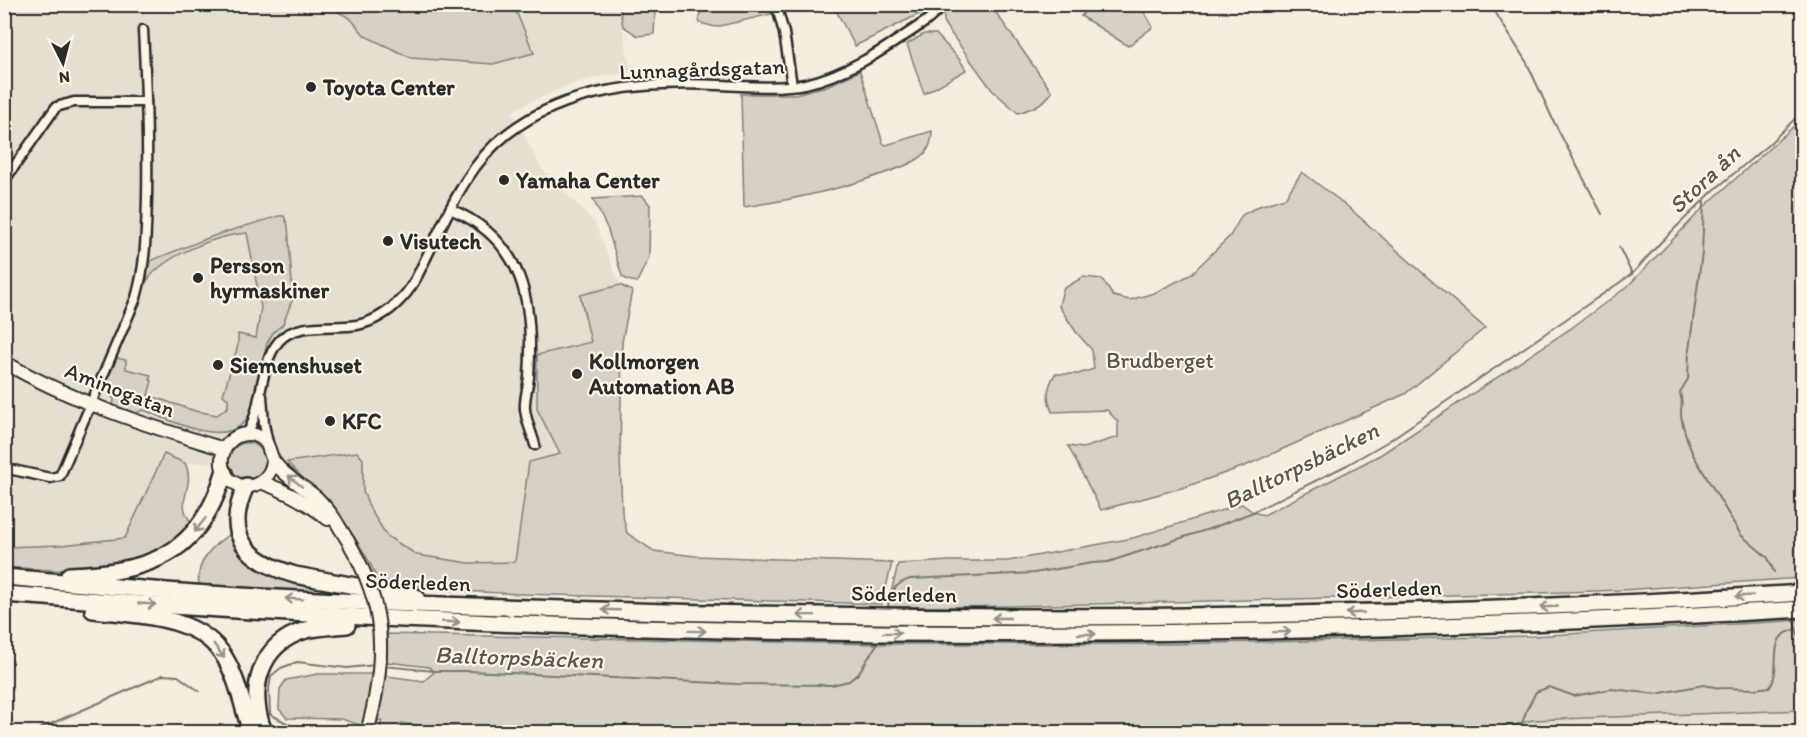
<svg xmlns="http://www.w3.org/2000/svg" width="1807" height="737" font-family="Itim,sans-serif">
  <rect width="100%" height="100%" fill="#f4edde"/>
  <filter id="ink" filterUnits="userSpaceOnUse"><feTurbulence type="fractalNoise" baseFrequency=".0167" numOctaves="2"/><feDisplacementMap in="SourceGraphic" scale="12" xChannelSelector="R" yChannelSelector="G"/><feConvolveMatrix kernelMatrix="1 2 1 2 8 2 1 2 1" color-interpolation-filters="sRGB"/></filter>
  <g filter="url(#ink)">
    <g fill="#e5dfd0">
      <polygon points="529,4 619,5 630,69 629,73 601,76 572,84 526,104 512,112 542,169 595,223 620,285 580,295 591,342 537,409 560,455 529,462 516,562 469,563 417,555 387,536 370,509 363,490 363,459 357,452 286,462 185,463 164,454 126,538 62,545 5,547 4,5 325,5 350,18 365,36 473,61 493,64 515,9"/>
      <polygon points="1802,710 1802,732 1505,732 1507,727 1533,720"/>
    </g>
    <g fill="#d6d1c4" stroke="#807e78" stroke-width="1.5">
      <path d="M953,4L989,5L992,7L1052,92C1044,104 1031,109 1018,113L992,90L945,25L943,14Z"/>
      <polygon points="325,5 529,5 515,9 534,53 493,64 411,58 365,36 350,18"/>
      <polygon points="619,5 662,5 655,13 654,34 638,36 623,26"/>
      <polygon points="706,5 790,5 788,10 716,27 699,23 701,7"/>
      <polygon points="833,5 933,5 925,11 855,46"/>
      <polygon points="1091,5 1140,5 1153,27 1128,46 1081,16"/>
      <polygon points="924,34 936,34 960,60 966,70 924,94 907,44"/>
      <path d="M860,71L883,143L886,145L932,131C932,142 928,153 918,159C907,166 892,171 879,175C835,191 790,200 744,207L741,94H795L827,86Z"/>
      <polygon points="1802,119 1802,578 1622,590 1538,593 887,609 898,564 950,561 1008,561 1133,538 1242,504 1253,512 1264,515 1380,455 1570,329 1628,286 1705,206"/>
      <path d="M1302,172L1347,206L1485,328L1405,394L1245,466L1185,487L1101,510L1068,446L1083,448L1118,437V422L1107,410L1052,412C1046,397 1047,387 1055,374H1078L1094,369L1092,350L1076,332L1059,306L1063,289L1083,277L1102,279L1113,296L1130,300L1154,293L1190,275L1230,236L1242,215L1259,206L1285,198Z"/>
      <polygon points="643,196 650,205 649,257 637,282 627,280 622,276 608,230 593,199"/>
      <path d="M279,216H284L288,226L293,298L283,324L273,333L267,343L250,415C245,419 243,425 237,428C210,442 169,419 143,410L136,413L113,406L114,399L104,388L117,358L126,360V369L151,375L150,380L152,381L148,395L195,411L217,415L228,407V399L223,395L238,345V334L256,338L261,307L247,233C217,235 163,256 147,281V270L152,260L216,235Z"/>
      <path d="M620,285L632,291L622,342L620,455L622,512L627,533L654,551L695,556L892,563L882,604L521,594L459,591L378,581C359,532 322,497 287,462L357,452L363,459V491L370,509L387,536L417,555L469,563L515,562L529,462L560,454L537,409V355L591,342L580,295Z"/>
      <circle cx="247" cy="461" r="18"/>
      <path d="M164,454L185,463C197,487 172,503 193,524L181,538L146,559L67,571L5,567L4,547L62,545L125,538Z"/>
      <path d="M229,535L232,536L235,545L256,569L275,577L366,596L202,585L199,584C195,564 213,544 229,535Z"/>
      <polygon points="1802,620 1802,710 1533,720 1507,727 1505,732 600,732 594,730 491,727 469,732 469,728 421,726 401,723 398,732 379,732 382,720 360,725 341,719 287,718 279,709 280,689 286,680 318,674 372,674 424,681 434,672 429,667 387,662 387,634 877,644 1168,644 1533,636"/>
    </g>
    <g fill="none" stroke-linecap="round" stroke-linejoin="round">
      <g stroke="#7a7771" stroke-width="2">
        <polyline points="1490,4 1527,63 1554,122 1602,214"/>
        <path d="M1704,201L1702,253L1689,350L1688,379L1680,392C1682,401 1682,403 1681,411C1680,420 1690,450 1695,458L1741,535L1768,558L1774,572"/>
        <polyline points="1619,247 1632,274"/>
        <path d="M887,609C891,593 893,584 910,579L1034,573L1092,563L1108,562L1215,527L1253,512L1347,465L1387,442L1632,274L1661,242L1712,192L1769,144L1802,112"/>
        <polyline points="1794,621 1802,649"/>
        <polyline points="384,666 434,671 468,671 737,684 832,685 849,681 858,674 877,644"/>
        <polyline points="355,730 336,726 292,726 270,714 269,689 271,676 281,668 297,662 347,668 375,665"/>
        <polyline points="32,732 163,675 178,676 199,691"/>
        <path d="M1519,732L1527,709L1536,692L1549,687L1574,696L1611,689L1656,694L1703,685L1720,688L1754,689L1770,687C1780,673 1771,647 1782,636C1785,633 1792,631 1795,629"/>
      </g>
      <g stroke="#2b2b2b" stroke-width="13">
        <g id="street">
          <polyline points="776,4 784,33 792,85"/>
          <polyline points="4,181 56,107 74,102 146,102"/>
          <path d="M450,209C525,240 534,304 529,377C528,387 524,399 525,409C526,421 532,433 535,445"/>
          <polyline points="262,396 264,424 268,443"/>
          <path d="M247,434C263,407 259,364 279,341C296,321 334,329 357,325C373,322 389,312 400,300C413,288 420,270 428,254C449,211 468,164 507,134C567,87 646,82 719,85C747,86 776,89 805,84C848,75 889,46 925,22C932,17 938,9 946,4"/>
          <path d="M4,468L50,478L60,476L136,298C146,263 146,234 147,197C148,141 146,85 143,30"/>
        </g>
      </g>
      <g stroke="#2b2b2b" stroke-width="16">
        <g id="secondary">
          <path d="M4,362C73,402 148,426 224,449"/>
          <path d="M273,461C271,480 250,494 233,482C209,466 227,427 255,435C272,441 267,453 275,463C286,478 305,487 318,499C327,508 334,517 340,528"/>
          <path d="M261,482C286,491 307,502 328,519"/>
        </g>
      </g>
      <g stroke="#2b2b2b" stroke-width="20">
        <g id="highway">
          <path d="M246,486C222,537 248,561 295,575L416,597"/>
          <path d="M69,575C149,572 200,555 224,473"/>
          <path d="M4,577C68,582 131,589 194,593C329,602 465,606 600,610C1001,623 1402,618 1802,593"/>
          <path d="M4,594C603,641 1203,646 1802,609"/>
          <path d="M93,610C137,615 200,615 225,658C238,680 243,708 251,732"/>
          <path d="M264,732C248,691 258,644 306,630C319,627 334,626 347,625"/>
        </g>
      </g>
      <use href="#street" stroke="#fcf5e5" stroke-width="8"/>
      <use href="#secondary" stroke="#fcf5e5" stroke-width="12"/>
      <use href="#highway" stroke="#fcf5e5" stroke-width="15"/>
      <g stroke="#2b2b2b" stroke-width="16" stroke-linecap="butt">
        <path id="secondary-bridge" d="M340,528C384,596 389,648 369,725"/>
      </g>
      <use href="#secondary-bridge" stroke="#fcf5e5" stroke-width="12"/>
    </g>
    <defs><path id="oneway-shaft" d="M-6 0H5M1.5-3L5.5 0L1.5 3" fill="none" stroke-width="1.6" stroke-linecap="round" stroke-linejoin="round" transform="scale(1.5)"/></defs>
    <g stroke="#949088">
      <use href="#oneway-shaft" transform="translate(295 481) rotate(-141)"/>
      <use href="#oneway-shaft" transform="translate(200 525) rotate(128)"/>
      <use href="#oneway-shaft" transform="translate(1744 596) rotate(176)"/>
      <use href="#oneway-shaft" transform="translate(294 599) rotate(-177)"/>
      <use href="#oneway-shaft" transform="translate(147 604) rotate(4)"/>
      <use href="#oneway-shaft" transform="translate(1549 607) rotate(177)"/>
      <use href="#oneway-shaft" transform="translate(611 610) rotate(-178)"/>
      <use href="#oneway-shaft" transform="translate(1355 613) rotate(178)"/>
      <use href="#oneway-shaft" transform="translate(806 615) rotate(-179)"/>
      <use href="#oneway-shaft" transform="translate(1001 618) rotate(180)"/>
      <use href="#oneway-shaft" transform="translate(451 622) rotate(2)"/>
      <use href="#oneway-shaft" transform="translate(697 631) rotate(1)"/>
      <use href="#oneway-shaft" transform="translate(1282 632) rotate(-1)"/>
      <use href="#oneway-shaft" transform="translate(892 633) rotate(1)"/>
      <use href="#oneway-shaft" transform="translate(1087 634)"/>
      <use href="#oneway-shaft" transform="translate(219 651) rotate(53)"/>
    </g>
  </g>
  <g fill="#2b2b2b" stroke="#fcf5e5" stroke-width="2">
    <circle cx="311" cy="87" r="6"/>
    <circle cx="504" cy="180" r="6"/>
    <circle cx="388" cy="241" r="6"/>
    <circle cx="198" cy="278" r="6"/>
    <circle cx="218" cy="365" r="6"/>
    <circle cx="577" cy="374" r="6"/>
    <circle cx="330" cy="421" r="6"/>
  </g>
  <g text-anchor="middle" dominant-baseline="central" stroke-width="4.5" stroke-linejoin="round" paint-order="stroke">
    <g font-size="22" fill="#2b2b2b" stroke="#fcf5e5">
      <text transform="translate(702 69) rotate(-2)">Lunnagårdsgatan</text>
      <text transform="translate(120 390) rotate(21)">Aminogatan</text>
      <text transform="translate(418 582) rotate(2)">Söderleden</text>
      <text transform="translate(1389 589) rotate(-2)">Söderleden</text>
      <text transform="translate(904 594) rotate(1)">Söderleden</text>
    </g>
    <g font-size="22" font-weight="bold" fill="#2b2b2b" stroke="#fcf5e5" text-anchor="start">
      <text x="323" y="87">Toyota Center</text>
      <text x="516" y="180">Yamaha Center</text>
      <text x="400" y="241">Visutech</text>
      <text x="210" y="265">Persson<tspan x="210" dy="25">hyrmaskiner</tspan></text>
      <text x="589" y="361">Kollmorgen<tspan x="589" dy="25">Automation AB</tspan></text>
      <text x="230" y="365">Siemenshuset</text>
      <text x="342" y="421">KFC</text>
    </g>
    <g font-size="22" fill="#565451" stroke="#fcf5e5">
      <text x="1160" y="360">Brudberget</text>
    </g>
    <g font-size="24" font-style="italic" fill="#595754" stroke="#fcf5e5">
      <text transform="translate(1704 179) rotate(-43)">Stora ån</text>
      <text transform="translate(1301 465) rotate(-26)">Balltorpsbäcken</text>
      <text transform="translate(519 657) rotate(2)">Balltorpsbäcken</text>
    </g>
  </g>
  <rect width="1807" height="737" fill="none" stroke="#fcf5e5" stroke-width="24"/>
  <rect x="12" y="12" width="1783" height="713" fill="none" stroke="#2b2b2b" stroke-width="2" filter="url(#ink)"/>
  <g transform="translate(63 63) rotate(174)" stroke="#fcf5e5" stroke-width="4.5" paint-order="stroke">
  <path d="M0-4.5L10 22L0 15L-10 22Z" fill="#2b2b2b"/>
  <text y="-9" font-size="16" font-weight="bold" text-anchor="middle" fill="#2b2b2b">N</text>
  </g>
</svg>
